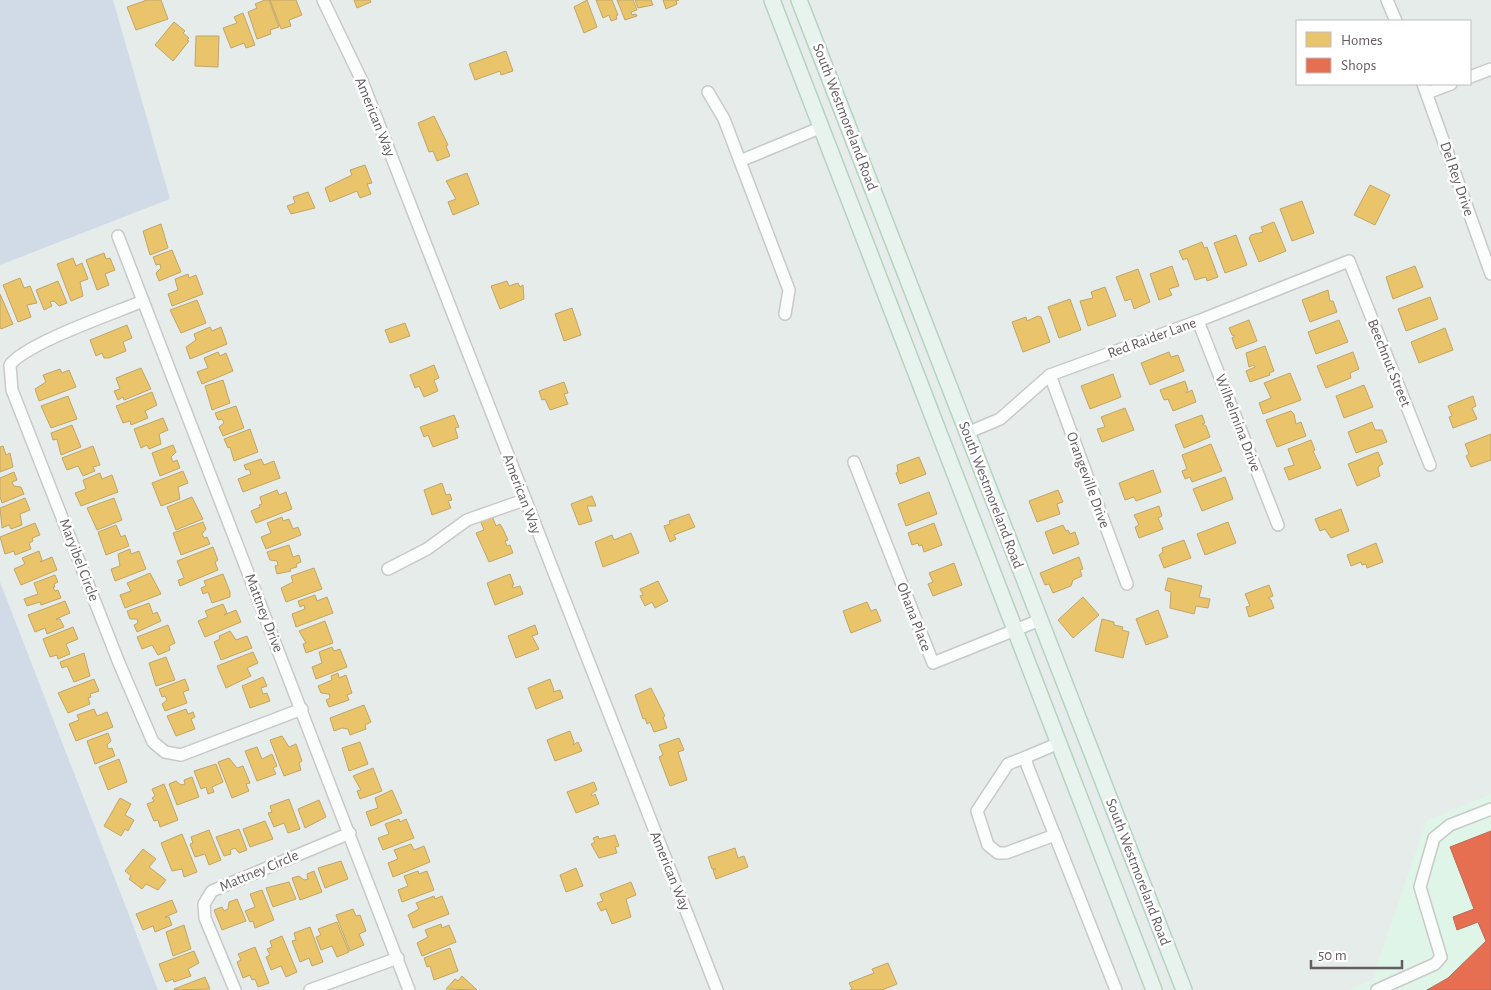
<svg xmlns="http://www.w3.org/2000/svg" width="1491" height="990" font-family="'Alegreya Sans',sans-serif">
  <rect width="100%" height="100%" fill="#e6ece9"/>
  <polygon fill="#dff5e8" points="1491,794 1491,990 1349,990 1372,980 1426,821"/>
  <g fill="#d1dbe7">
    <polygon points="0,0 113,0 170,199 0,265"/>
    <polygon points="0,582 158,990 0,990"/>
  </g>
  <g fill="#e9c46a" stroke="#c1a568">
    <polygon points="147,0 161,0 168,19 136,30 127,7"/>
    <polygon points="265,0 269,0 279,27 270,30 271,34 257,39 248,12 257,8 255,4"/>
    <polygon points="270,0 296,0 302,15 289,20 291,26 281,29"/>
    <polygon points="354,0 370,0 371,2 357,8"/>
    <polygon points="587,0 597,27 584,33 574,7"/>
    <polygon points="596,0 612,0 618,15 616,16 617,19 611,21 609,15 603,18"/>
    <polygon points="617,0 633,0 637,10 631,12 632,15 636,14 637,16 625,20"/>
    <polygon points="635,0 651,0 653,5 638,8"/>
    <polygon points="663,0 679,0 676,1 677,4 666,9"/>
    <polygon points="243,13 255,45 246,48 244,43 231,48 223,28 237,23 234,17"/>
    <polygon points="174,22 185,31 183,33 189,38 187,40 189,41 173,61 155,45"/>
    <polygon points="196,36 219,36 218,67 195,66"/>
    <polygon points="506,51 513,71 501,75 500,71 475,80 469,64"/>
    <polygon points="434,116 448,145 446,146 450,156 437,161 433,151 429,152 418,123"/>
    <polygon points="365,165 372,183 367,184 371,194 360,198 357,191 330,202 325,188 352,175 350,170"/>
    <polygon points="467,173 479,204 453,215 448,202 456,199 446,181"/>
    <polygon points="1370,185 1390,195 1375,225 1354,215"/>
    <polygon points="308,192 315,208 291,214 287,206 295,203 293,197"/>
    <polygon points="1302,201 1314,233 1292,241 1280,209"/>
    <polygon points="1274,222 1286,251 1259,262 1249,238 1251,235 1263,232 1261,227"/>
    <polygon points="161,224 168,248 150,255 143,231"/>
    <polygon points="1236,235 1247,265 1225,273 1214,243"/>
    <polygon points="1202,242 1204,248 1207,247 1218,277 1207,281 1206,277 1195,280 1187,258 1183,260 1179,251"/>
    <polygon points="172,250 181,272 159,281 156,273 161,268 160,264 156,265 153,257"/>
    <polygon points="104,253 106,259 110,258 115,270 105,274 109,285 97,290 86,260"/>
    <polygon points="73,258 76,266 82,263 88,279 80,282 83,296 71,301 57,264"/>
    <polygon points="1172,266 1179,286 1169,289 1172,295 1159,300 1150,274"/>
    <polygon points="1415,266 1423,287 1393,299 1386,277"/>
    <polygon points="1138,269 1150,302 1134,309 1131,299 1125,301 1116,277"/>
    <polygon points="188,274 189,278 196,275 203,294 172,306 168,294 178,290 175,279"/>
    <polygon points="20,278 24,288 30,286 37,303 27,305 31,317 18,322 3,285"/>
    <polygon points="58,281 67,303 59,306 54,301 50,302 52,306 44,310 36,290"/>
    <polygon points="507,281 509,286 518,283 520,287 523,285 524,299 500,309 491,286"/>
    <polygon points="1105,287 1116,316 1088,326 1080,301 1093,298 1091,292"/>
    <polygon points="1328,290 1330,301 1333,301 1337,312 1310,322 1302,300"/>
    <polygon points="0,294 13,324 1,329 0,327"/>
    <polygon points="1430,297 1438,319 1406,331 1398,309"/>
    <polygon points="1070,299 1081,330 1059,338 1048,307"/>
    <polygon points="197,300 206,323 181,333 170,310"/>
    <polygon points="572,308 581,335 564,341 555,314"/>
    <polygon points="1038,316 1041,317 1050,342 1023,352 1012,322 1026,317 1027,321"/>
    <polygon points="1249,320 1257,341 1236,349 1232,338 1235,336 1232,335 1229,328"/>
    <polygon points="1339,320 1348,342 1316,354 1308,332"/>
    <polygon points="405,323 410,336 390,343 385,330"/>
    <polygon points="127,325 132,338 123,342 126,351 109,358 104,358 102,353 96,356 90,340"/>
    <polygon points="210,327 212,331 221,327 227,344 190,359 186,347 196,340 194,334"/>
    <polygon points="1445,328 1453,350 1419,363 1411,342"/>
    <polygon points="1265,346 1274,371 1269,373 1270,375 1250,382 1246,371 1255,367 1254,365 1249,367 1246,353"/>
    <polygon points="218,352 220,356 226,353 233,371 202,384 197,372 208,368 204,358"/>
    <polygon points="1169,352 1171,357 1178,355 1184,371 1150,385 1141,363"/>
    <polygon points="1353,352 1359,369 1350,373 1351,378 1326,388 1317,366"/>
    <polygon points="434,365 439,378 434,380 438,391 424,397 419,386 415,388 410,375"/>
    <polygon points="141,368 151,389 124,400 123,397 118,400 114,391 120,389 116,378"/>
    <polygon points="60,369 62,373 69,370 76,387 39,401 35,389 46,382 43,375"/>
    <polygon points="1290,373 1301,400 1263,414 1259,403 1271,398 1264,383"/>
    <polygon points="1113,374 1121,397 1090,409 1081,386"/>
    <polygon points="223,380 230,403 212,410 205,386"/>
    <polygon points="1185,381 1188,390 1186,393 1192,390 1196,402 1173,411 1168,399 1164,400 1160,390"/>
    <polygon points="564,382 568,393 564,394 568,404 550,410 545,399 542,400 539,391"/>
    <polygon points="1364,385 1373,407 1344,418 1336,396"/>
    <polygon points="152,392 157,405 145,411 148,418 131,425 130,421 123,423 116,406"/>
    <polygon points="68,396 77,419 51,428 41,406"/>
    <polygon points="1473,396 1476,406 1472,408 1477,419 1453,428 1449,417 1452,416 1448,406"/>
    <polygon points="236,406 244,428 223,436 219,427 224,423 222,419 218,420 215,413"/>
    <polygon points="1125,408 1134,430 1102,442 1097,429 1105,427 1101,417"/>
    <polygon points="1291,411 1294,414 1296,424 1301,422 1306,436 1277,447 1266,420"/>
    <polygon points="454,415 459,427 455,428 458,438 433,447 428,435 424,437 420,427"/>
    <polygon points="1202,415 1205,423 1202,424 1206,426 1210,437 1184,448 1175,425"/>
    <polygon points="163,418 168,430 159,434 161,444 149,449 147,445 141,448 134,429"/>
    <polygon points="1372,422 1375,430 1382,430 1387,442 1356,453 1348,432"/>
    <polygon points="72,425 81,447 61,455 57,439 53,440 51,433"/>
    <polygon points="250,429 258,452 234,461 230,447 228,448 224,439"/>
    <polygon points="1491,434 1491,460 1471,467 1466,456 1469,454 1465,444"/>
    <polygon points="1311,440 1315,450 1313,451 1321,468 1289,480 1284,468 1294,465 1288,449"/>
    <polygon points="1211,444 1222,471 1192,482 1190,477 1185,479 1182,471 1187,469 1182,455"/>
    <polygon points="173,445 176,452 171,457 173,462 177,460 180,468 160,476 152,453"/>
    <polygon points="3,446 6,455 10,453 13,467 0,472 0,447"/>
    <polygon points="93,446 100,465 93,467 95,471 83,476 78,466 67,470 62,458"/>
    <polygon points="1378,452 1383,464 1379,466 1378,469 1380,476 1357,486 1348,464"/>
    <polygon points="919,457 926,474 900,484 896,473 898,472 897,465"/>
    <polygon points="261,459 264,465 274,461 280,478 243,492 238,479 251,474 249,469 246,470 244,465"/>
    <polygon points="1153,470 1161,492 1136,501 1134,497 1125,500 1119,483"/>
    <polygon points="183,471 188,483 178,487 180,499 161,506 152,483"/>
    <polygon points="14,472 17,480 12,482 14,486 21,487 24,494 2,503 0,497 0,478"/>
    <polygon points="100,473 102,479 112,475 118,492 81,506 75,493 86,489 83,480"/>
    <polygon points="1225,477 1233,499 1202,511 1193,489"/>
    <polygon points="442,483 446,495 450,494 452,500 448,501 451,508 432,515 424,490"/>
    <polygon points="277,490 279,495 286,492 292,509 256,523 251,511 260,507 259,505 262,504 260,497"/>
    <polygon points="1058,490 1063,502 1057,504 1060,514 1037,522 1029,501"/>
    <polygon points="929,492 937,514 906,526 898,504"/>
    <polygon points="592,496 596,506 587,506 592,521 579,525 571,504"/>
    <polygon points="192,497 203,519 176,530 167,507"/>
    <polygon points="25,498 30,510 20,514 22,525 11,529 9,525 2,528 0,508"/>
    <polygon points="114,498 122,520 97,530 87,508"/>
    <polygon points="1159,506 1162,516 1158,518 1163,529 1139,538 1135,527 1139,525 1134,515"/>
    <polygon points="1341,509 1349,531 1331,538 1325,529 1320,531 1315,519"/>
    <polygon points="689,514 695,527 674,535 676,539 670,542 664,526 670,524 669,521"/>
    <polygon points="492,516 496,526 500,524 503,529 508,540 505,541 507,546 510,545 513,553 489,562 476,533 484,530 480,520"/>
    <polygon points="282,517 283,521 289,519 293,529 298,527 301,535 266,549 261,537 271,533 267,523"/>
    <polygon points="203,522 206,529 202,534 204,538 207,537 210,544 181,555 173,533"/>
    <polygon points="1228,522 1236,543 1205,555 1197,534"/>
    <polygon points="35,523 40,535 32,538 33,541 29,543 31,549 15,555 14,551 5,554 0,537"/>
    <polygon points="934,523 942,545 924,552 922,545 919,546 918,543 912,545 908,533"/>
    <polygon points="116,525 121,537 125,535 129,546 106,555 98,532"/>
    <polygon points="1063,525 1066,531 1068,530 1070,534 1075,532 1079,544 1053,554 1045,532"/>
    <polygon points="631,533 639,553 603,567 595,542 612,535 614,540"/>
    <polygon points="1184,540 1191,558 1164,568 1159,555 1163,552 1162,548"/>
    <polygon points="1376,543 1383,562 1367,568 1366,564 1362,565 1361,562 1351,566 1347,555"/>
    <polygon points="289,545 293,557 299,555 301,562 296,564 297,567 290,569 291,571 277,574 275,566 278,565 277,561 270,560 267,552"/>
    <polygon points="213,547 218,560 215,562 218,570 180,586 178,580 184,578 177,561"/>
    <polygon points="130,549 131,554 139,551 146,569 115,581 111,569 120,566 118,554"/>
    <polygon points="39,551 42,560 40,562 52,557 57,570 21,585 14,569 25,564 22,558"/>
    <polygon points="1079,557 1083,569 1080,570 1082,576 1073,580 1071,586 1053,593 1049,584 1045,585 1040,573"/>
    <polygon points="954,563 962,585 933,596 928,584 933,582 929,573"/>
    <polygon points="314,568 322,589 286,602 281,588 293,582 291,576"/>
    <polygon points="150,573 161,594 125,608 120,595 131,591 127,583"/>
    <polygon points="223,574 230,592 230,597 212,603 208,592 203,594 201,588 206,586 204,581"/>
    <polygon points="510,574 514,585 512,585 513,588 520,586 523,594 495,605 487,583"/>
    <polygon points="55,575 58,582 54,584 55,587 53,587 55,591 58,590 61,598 41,605 40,602 27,606 24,599 38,594 34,583"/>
    <polygon points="1168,578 1202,586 1199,597 1210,599 1208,608 1196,606 1194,614 1170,608 1171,592 1165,590"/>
    <polygon points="658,581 668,601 655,608 652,602 645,606 640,596 643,595 640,589"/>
    <polygon points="1269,585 1273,596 1268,598 1271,600 1274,608 1249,617 1246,607 1250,606 1245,594"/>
    <polygon points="315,595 317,601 327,597 333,613 296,627 292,614 305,609 304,605 300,607 298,601"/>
    <polygon points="1083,597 1099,615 1073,638 1058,620"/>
    <polygon points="65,601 70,613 56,619 60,619 64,627 47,634 45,628 35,632 28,615"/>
    <polygon points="867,602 871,611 876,609 881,621 851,633 843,611"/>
    <polygon points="149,603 153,614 157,612 161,621 137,632 134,625 138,623 137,619 130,619 127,611"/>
    <polygon points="223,604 227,613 224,615 236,610 241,622 205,637 198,621 208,617 205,611"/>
    <polygon points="1158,610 1168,637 1146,645 1136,619"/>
    <polygon points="1102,619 1114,622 1114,625 1123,627 1122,630 1129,632 1123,658 1095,651"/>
    <polygon points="325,621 333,643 306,653 303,644 306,643 299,631"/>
    <polygon points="168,625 175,643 169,646 170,650 158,655 152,645 142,649 137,637"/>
    <polygon points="535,625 538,634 532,636 539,649 516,658 508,636"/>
    <polygon points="73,627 78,639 66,644 70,654 58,659 57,655 50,657 43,639"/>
    <polygon points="230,631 236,640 247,636 252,648 221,660 214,642 220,639 219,636"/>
    <polygon points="332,647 334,651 340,649 347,667 316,679 312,667 322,663 319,652"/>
    <polygon points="253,652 258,663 247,668 251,676 226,688 217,666"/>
    <polygon points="84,653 90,676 74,682 67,666 62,668 60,662"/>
    <polygon points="166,657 175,680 156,686 149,663"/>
    <polygon points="338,673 339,678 346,675 352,693 347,695 349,700 329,707 326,700 330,698 329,694 321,693 318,686 332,680 331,676"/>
    <polygon points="263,677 267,686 261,688 263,694 267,693 270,701 250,708 242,686"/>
    <polygon points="94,679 99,691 90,694 91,697 88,698 90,704 68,713 58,693"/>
    <polygon points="185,679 189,690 183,692 187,703 165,711 162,704 167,700 165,696 162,697 159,689"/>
    <polygon points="550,679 554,690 553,692 560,690 563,698 536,709 528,688"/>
    <polygon points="651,688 665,716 663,717 667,728 654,732 650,722 647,724 645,718 643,719 635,695"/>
    <polygon points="364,705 371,722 365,725 366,729 350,735 348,729 342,728 334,731 330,718"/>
    <polygon points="94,709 97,716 107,712 113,727 76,741 69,724 79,720 77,715"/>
    <polygon points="186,709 188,714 193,712 195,717 191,719 195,729 176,736 167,716"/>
    <polygon points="570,731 574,742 573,745 578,742 582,751 555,761 547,740"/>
    <polygon points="108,733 111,741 107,745 108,749 112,748 115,756 95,764 87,741"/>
    <polygon points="282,736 289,747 296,744 302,761 299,763 301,770 284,776 270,740"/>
    <polygon points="679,738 684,750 678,752 687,780 670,786 659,757 663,755 659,745"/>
    <polygon points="360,742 368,764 349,771 342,748"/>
    <polygon points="257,747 262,759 272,754 277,766 273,768 276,774 257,781 245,751"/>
    <polygon points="229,758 237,768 243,766 250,783 246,784 249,791 232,798 218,762"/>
    <polygon points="119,759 127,782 108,790 99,767"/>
    <polygon points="216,764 223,782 212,787 214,792 208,794 206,787 201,789 194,771"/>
    <polygon points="373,768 382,791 360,799 357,791 361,790 353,776"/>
    <polygon points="192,777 199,797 177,805 169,784 176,781 181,785 185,784 184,780"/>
    <polygon points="594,782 597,790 591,794 592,796 595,794 599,804 576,813 567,792"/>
    <polygon points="164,784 178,820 160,827 158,820 154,821 147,804 154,801 152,798 155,796 152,789"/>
    <polygon points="392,790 402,813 371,826 366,812 378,808 375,798"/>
    <polygon points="120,798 131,804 125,815 134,820 128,831 125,829 121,836 104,826"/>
    <polygon points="289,799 300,829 288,833 284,823 274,827 268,813 272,812 270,806"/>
    <polygon points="319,800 326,817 305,828 298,809"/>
    <polygon points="399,819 400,822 406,819 414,838 383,850 378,838 389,834 385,824"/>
    <polygon points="265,821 273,839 250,847 243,829"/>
    <polygon points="239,829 247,850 239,853 235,848 230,850 231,854 224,856 216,837"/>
    <polygon points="209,830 221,860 209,865 205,854 195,857 190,844 193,843 191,837"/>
    <polygon points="182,834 197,872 184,877 182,869 172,871 161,843"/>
    <polygon points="615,835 619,846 615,847 617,853 599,858 591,844 595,842 593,838 598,836 599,839"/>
    <polygon points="411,844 414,850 424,846 430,862 393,877 388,863 398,859 394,850"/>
    <polygon points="735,848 738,858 744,856 748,867 716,879 713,870 716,869 712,869 708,857"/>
    <polygon points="143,849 156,859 149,867 166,880 158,890 146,884 142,889 129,879 131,876 125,871"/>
    <polygon points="341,861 348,879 325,888 318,868"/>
    <polygon points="576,868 583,886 566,892 560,875"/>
    <polygon points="314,871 322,892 300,900 292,878 299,876 304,880 308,879 307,874"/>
    <polygon points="418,871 419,874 427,871 434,890 402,902 398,890 408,886 404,876"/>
    <polygon points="289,882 296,899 273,907 266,888"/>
    <polygon points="631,882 636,895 626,899 631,917 612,924 606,909 601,911 597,903 603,901 600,894"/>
    <polygon points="262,890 274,920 255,928 253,921 250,922 245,911 255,907 250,894"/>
    <polygon points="434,896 435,899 442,896 449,914 413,928 408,915 419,909 416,903"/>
    <polygon points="237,899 246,921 222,930 214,910 222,907 224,911 228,909 229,902"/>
    <polygon points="172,900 177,912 165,917 169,917 172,925 155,932 153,926 143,930 136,914"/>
    <polygon points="353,909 356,916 360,915 366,931 359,934 364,945 350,951 336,915"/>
    <polygon points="337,922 349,952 337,957 332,946 321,950 316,937 321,935 318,929"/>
    <polygon points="441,924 442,928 449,925 456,942 422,956 417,943 428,937 425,930"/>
    <polygon points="184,925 191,949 173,956 166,932"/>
    <polygon points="310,927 323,962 312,966 309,958 300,962 292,941 296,940 294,933"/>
    <polygon points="282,936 297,972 286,977 281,966 271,970 266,957 270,955 267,949 272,947 270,941"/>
    <polygon points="255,947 269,983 258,987 255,979 252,980 250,975 243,978 237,962 241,960 238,954"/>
    <polygon points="450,948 458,971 434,980 430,966 427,967 424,958"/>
    <polygon points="194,951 199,963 188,969 191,976 174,982 173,979 166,982 159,964"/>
    <polygon points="888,963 897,984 882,990 850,990 852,989 849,983 874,973 872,969"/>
    <polygon points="462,976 477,990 446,989 455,979 458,981"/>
    <polygon points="205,977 210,989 175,990 174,989"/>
  </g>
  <polygon fill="#e76f51" stroke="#c06956" points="1491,831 1491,990 1427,990 1448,978 1486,941 1478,922 1457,930 1453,917 1474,909 1450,847"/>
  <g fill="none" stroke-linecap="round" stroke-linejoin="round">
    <g stroke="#c8c9c8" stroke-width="14">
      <g id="minor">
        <polyline points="323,0 362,81 717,990"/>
        <polyline points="1387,0 1396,21"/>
        <polyline points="1470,77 1491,69"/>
        <polyline points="1423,84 1491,274"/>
        <polyline points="708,92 724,119 789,290 785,314"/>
        <polyline points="1427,93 1451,84"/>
        <polyline points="740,161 822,127"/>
        <polyline points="118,236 409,990"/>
        <path d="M143,301C115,313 26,343 10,365L12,390L119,663L153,742L165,752L181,755L302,709"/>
        <polyline points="1198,321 1278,525"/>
        <polyline points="1050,375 1127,584"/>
        <polyline points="967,433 1000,419 1050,375 1198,321 1349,261 1430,465"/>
        <polyline points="854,462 933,663 1040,620"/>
        <polyline points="388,569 427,549 467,520 524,500"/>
        <polyline points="1059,743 1026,757 1027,765 1116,990"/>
        <polyline points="1026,757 1008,764 977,811 988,845 998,853 1006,853 1055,835"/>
        <polyline points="235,990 205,918 204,904 212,891 350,833"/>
        <polyline points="310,990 398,958"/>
        <polyline points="1377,990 1435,964 1441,957 1420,887 1434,838 1450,825 1491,809"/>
      </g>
    </g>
    <g stroke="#b4d3c0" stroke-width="18">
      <g id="major">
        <polyline points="772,0 1154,990"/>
        <polyline points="799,0 1184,990"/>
      </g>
    </g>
    <use href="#minor" stroke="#fbfcfc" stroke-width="11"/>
    <use href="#major" stroke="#e8f3ed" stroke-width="15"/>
  </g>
  <g text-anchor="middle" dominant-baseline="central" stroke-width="5" stroke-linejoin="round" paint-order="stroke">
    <g font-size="15" fill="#645c62" stroke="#fff">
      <text transform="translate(375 117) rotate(68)">American Way</text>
      <text transform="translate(845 117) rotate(69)">South Westmoreland Road</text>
      <text transform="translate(1457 179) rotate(71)">Del Rey Drive</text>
      <text transform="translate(1152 338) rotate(-20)">Red Raider Lane</text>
      <text transform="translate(1389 363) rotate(68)">Beechnut Street</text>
      <text transform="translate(1238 423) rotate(69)">Wilhelmina Drive</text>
      <text transform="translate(1088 480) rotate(70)">Orangeville Drive</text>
      <text transform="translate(522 494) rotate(69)">American Way</text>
      <text transform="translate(991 495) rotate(69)">South Westmoreland Road</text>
      <text transform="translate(79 560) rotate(69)">Maryibel Circle</text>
      <text transform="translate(264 613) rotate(69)">Mattney Drive</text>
      <text transform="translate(914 617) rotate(69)">Ohana Place</text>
      <text transform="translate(259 871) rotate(-23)">Mattney Circle</text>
      <text transform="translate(670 871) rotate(68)">American Way</text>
      <text transform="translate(1138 872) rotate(69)">South Westmoreland Road</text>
    </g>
  </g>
  <rect x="1296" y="20" width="175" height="65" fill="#ffffff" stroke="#c1bec0"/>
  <rect x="1306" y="32" width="25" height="15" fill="#e9c46a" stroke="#c1bec0"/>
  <text x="1341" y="45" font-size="15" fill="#645c62">Homes</text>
  <rect x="1306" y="58" width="25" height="15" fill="#e76f51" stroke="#c1bec0"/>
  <text x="1341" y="70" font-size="15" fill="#645c62">Shops</text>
  <path d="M1311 960v8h91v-8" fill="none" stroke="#645c62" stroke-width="2.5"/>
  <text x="1318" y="960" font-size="15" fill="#645c62" stroke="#ffffff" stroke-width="4" paint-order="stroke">50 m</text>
</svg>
